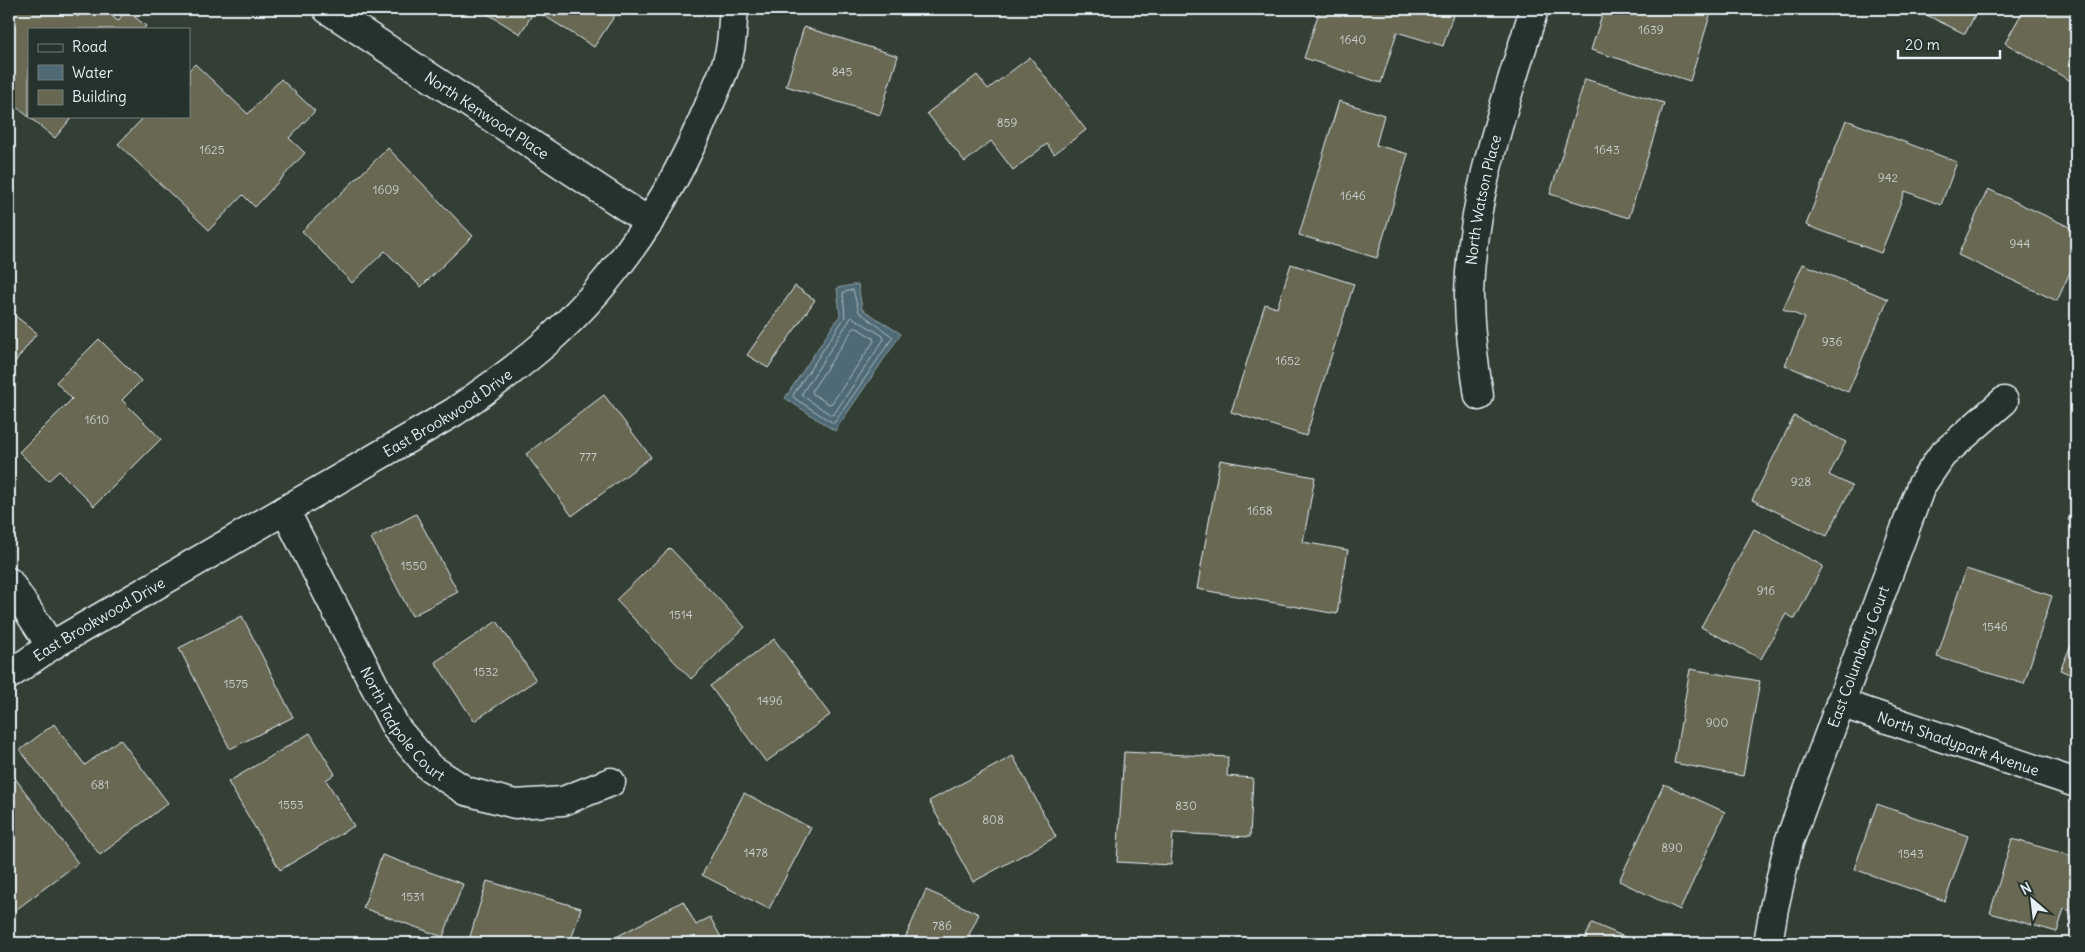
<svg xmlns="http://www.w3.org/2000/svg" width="2085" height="952" font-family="Delius,sans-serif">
  <rect width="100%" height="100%" fill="#333e34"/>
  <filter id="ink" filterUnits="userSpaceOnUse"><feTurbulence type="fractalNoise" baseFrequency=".02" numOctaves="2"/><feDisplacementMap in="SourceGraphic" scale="10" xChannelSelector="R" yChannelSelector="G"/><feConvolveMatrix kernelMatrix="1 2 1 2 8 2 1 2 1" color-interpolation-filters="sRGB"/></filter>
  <g filter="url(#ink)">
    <polygon fill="#506a75" stroke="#8da0a9" points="858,284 862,309 901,334 835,431 785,398 840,315 837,288"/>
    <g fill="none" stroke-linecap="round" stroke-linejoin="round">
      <g stroke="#abbbc4" stroke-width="1">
        <polygon points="853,290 859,312 893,337 835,422 833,423 794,398 793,395 845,317 843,293"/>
        <polygon points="852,317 883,336 884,339 834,414 831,415 803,396 802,394"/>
        <polygon points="854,328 857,328 873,338 874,341 832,403 829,404 813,394 812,391"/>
      </g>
    </g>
    <g fill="#686852" stroke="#e8f1f8">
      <polygon points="9,9 67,9 78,17 84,9 103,9 118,21 126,10 146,26 144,29 29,29 29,116 73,116 55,138 9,101"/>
      <polygon points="480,9 619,9 594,47 535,10 520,34"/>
      <polygon points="1320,9 1455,9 1443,46 1397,32 1381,83 1304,58"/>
      <polygon points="1604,9 1712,9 1690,81 1591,50"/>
      <polygon points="1914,9 1978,9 1965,34"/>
      <polygon points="2024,9 2076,9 2076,84 2005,43"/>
      <polygon points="804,27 898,56 880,115 786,86"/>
      <polygon points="1030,57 1086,130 1054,154 1047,144 1013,170 991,141 965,162 927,113 977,75 988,89"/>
      <polygon points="195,64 248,114 281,79 315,111 289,138 305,153 255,207 243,195 209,230 118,144 145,116 189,116 189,70"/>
      <polygon points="1585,79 1664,103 1629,218 1550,194"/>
      <polygon points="1339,101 1384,115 1376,145 1408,154 1377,258 1299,235"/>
      <polygon points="1846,120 1957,162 1941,205 1905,191 1881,253 1806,225"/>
      <polygon points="388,148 473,236 421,287 385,251 352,283 302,231"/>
      <polygon points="1988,189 2076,230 2076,259 2057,301 1958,255"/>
      <polygon points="1291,264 1354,284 1306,436 1231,412 1265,304 1277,308"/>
      <polygon points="1803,264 1888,299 1848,392 1785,365 1805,318 1783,309"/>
      <polygon points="795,286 815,300 768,368 747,355"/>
      <polygon points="9,311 37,333 9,370"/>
      <polygon points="2076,316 2076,333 2068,325"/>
      <polygon points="99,339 141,381 122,400 161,439 94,506 59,471 48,481 19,452 72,399 56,382"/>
      <polygon points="604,395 651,457 572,516 526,454"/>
      <polygon points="1794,416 1846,442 1829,475 1852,486 1827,536 1752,500"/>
      <polygon points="1220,460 1315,477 1303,542 1348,550 1337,614 1197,589"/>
      <polygon points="2076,499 2076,524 2068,520"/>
      <polygon points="416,514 458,592 412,616 371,538"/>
      <polygon points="1754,529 1823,566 1795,619 1786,614 1761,659 1701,627"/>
      <polygon points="670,548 745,627 691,679 616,600"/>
      <polygon points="1966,569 2052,596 2024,684 1937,657"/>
      <polygon points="242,616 293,717 230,749 179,648"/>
      <polygon points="497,621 536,680 474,721 435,662"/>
      <polygon points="2076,634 2076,677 2060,670"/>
      <polygon points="774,639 830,715 766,762 710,686"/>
      <polygon points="1690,669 1760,681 1743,776 1674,763"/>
      <polygon points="54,724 85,765 120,739 168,803 100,855 20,750"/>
      <polygon points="310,733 335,774 326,780 354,826 280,870 228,782"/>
      <polygon points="1124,752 1228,757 1227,776 1253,778 1250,837 1173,833 1171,865 1117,862"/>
      <polygon points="1013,756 1056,837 973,882 929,801"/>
      <polygon points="9,770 78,863 9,915"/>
      <polygon points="1664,784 1725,812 1680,910 1619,881"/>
      <polygon points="744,793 811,828 769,909 702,875"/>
      <polygon points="1877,804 1968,836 1945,901 1854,869"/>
      <polygon points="2012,839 2076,857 2076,912 2064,909 2057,932 1990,913"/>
      <polygon points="382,855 463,884 443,937 363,908"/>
      <polygon points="487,881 581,908 570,943 468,943"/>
      <polygon points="926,890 979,914 968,937 982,943 903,943"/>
      <polygon points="683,901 696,925 710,917 724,943 608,943 607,942"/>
      <polygon points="1592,923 1639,943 1583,943"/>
    </g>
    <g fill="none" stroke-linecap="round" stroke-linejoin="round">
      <g stroke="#e8f1f8" stroke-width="31">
        <g id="street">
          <path id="s1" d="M327,9L649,222"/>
          <path id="s2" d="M1479,396C1474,362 1469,329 1469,294C1471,195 1506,102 1534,9"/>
          <path id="s3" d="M285,510L396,728L429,767L466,791L515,804L563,801L611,782"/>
          <polyline points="9,582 51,646"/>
          <path id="s4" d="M1840,703L2076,783"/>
          <path id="s5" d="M1768,943L1774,908L1789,842L1921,486L1942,455L2004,401"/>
        </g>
      </g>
      <g stroke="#e8f1f8" stroke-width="31">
        <g id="secondary">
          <path id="s6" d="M9,675L51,646L454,412C487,389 520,366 550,339C622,275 673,192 710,103C716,88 724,73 728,58C733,43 732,24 734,9"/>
        </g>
      </g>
      <use href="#street" stroke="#26332d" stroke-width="28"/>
      <use href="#secondary" stroke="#26332d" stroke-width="28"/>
    </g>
  </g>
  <g text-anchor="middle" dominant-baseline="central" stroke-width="4" stroke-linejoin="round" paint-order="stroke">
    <g font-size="12" fill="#c8cfce">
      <text x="1651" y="29">1639</text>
      <text x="1353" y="39">1640</text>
      <text x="842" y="71">845</text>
      <text x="1007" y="122">859</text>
      <text x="212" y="149">1625</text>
      <text x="1607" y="149">1643</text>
      <text x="1888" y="177">942</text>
      <text x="386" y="189">1609</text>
      <text x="1353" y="195">1646</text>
      <text x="2020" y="243">944</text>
      <text x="1832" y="341">936</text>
      <text x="1288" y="360">1652</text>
      <text x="97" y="419">1610</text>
      <text x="588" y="456">777</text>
      <text x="1801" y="481">928</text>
      <text x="1260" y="510">1658</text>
      <text x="414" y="565">1550</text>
      <text x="1766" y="590">916</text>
      <text x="681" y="614">1514</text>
      <text x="1995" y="626">1546</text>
      <text x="486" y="671">1532</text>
      <text x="236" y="683">1575</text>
      <text x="770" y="700">1496</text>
      <text x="1717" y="722">900</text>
      <text x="100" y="784">681</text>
      <text x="291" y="804">1553</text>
      <text x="1186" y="805">830</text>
      <text x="993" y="819">808</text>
      <text x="1672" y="847">890</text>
      <text x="756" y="852">1478</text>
      <text x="1911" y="853">1543</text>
      <text x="413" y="896">1531</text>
      <text x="942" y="925">786</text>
    </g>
    <g font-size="15" fill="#e8f1f8" stroke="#26332d">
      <text stroke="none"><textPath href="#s1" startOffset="192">North Kenwood Place</textPath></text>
      <text stroke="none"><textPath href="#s2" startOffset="198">North Watson Place</textPath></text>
      <text stroke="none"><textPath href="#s6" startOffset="511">East Brookwood Drive</textPath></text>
      <text stroke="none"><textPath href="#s6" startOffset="106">East Brookwood Drive</textPath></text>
      <text stroke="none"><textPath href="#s5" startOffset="301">East Columbary Court</textPath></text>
      <text stroke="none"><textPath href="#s3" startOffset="245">North Tadpole Court</textPath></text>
      <text stroke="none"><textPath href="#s4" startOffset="125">North Shadypark Avenue</textPath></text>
    </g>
  </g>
  <rect width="2085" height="952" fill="none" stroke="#26332d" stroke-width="30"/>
  <rect x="15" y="15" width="2055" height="922" fill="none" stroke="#e8f1f8" stroke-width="2" filter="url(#ink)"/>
  <rect x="28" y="28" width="162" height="90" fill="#26332d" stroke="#747f7e"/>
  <rect x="38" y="44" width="25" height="8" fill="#26332d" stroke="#747f7e"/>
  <text x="72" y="52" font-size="15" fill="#e8f1f8">Road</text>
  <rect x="38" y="65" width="25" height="15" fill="#506a75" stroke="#747f7e"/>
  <text x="72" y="78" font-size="15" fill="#e8f1f8">Water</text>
  <rect x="38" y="90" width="25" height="15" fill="#686852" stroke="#747f7e"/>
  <text x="72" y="102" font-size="15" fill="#e8f1f8">Building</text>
  <g transform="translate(2032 900) rotate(332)" stroke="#26332d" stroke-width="4" paint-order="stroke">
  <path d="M0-4L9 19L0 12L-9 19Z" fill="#e8f1f8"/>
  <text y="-8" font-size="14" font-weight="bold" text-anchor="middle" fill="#e8f1f8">N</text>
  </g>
  <path d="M1898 50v8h102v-8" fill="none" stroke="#e8f1f8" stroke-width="2.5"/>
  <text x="1905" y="50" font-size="15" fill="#e8f1f8" stroke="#26332d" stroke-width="4" paint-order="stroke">20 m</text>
</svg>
